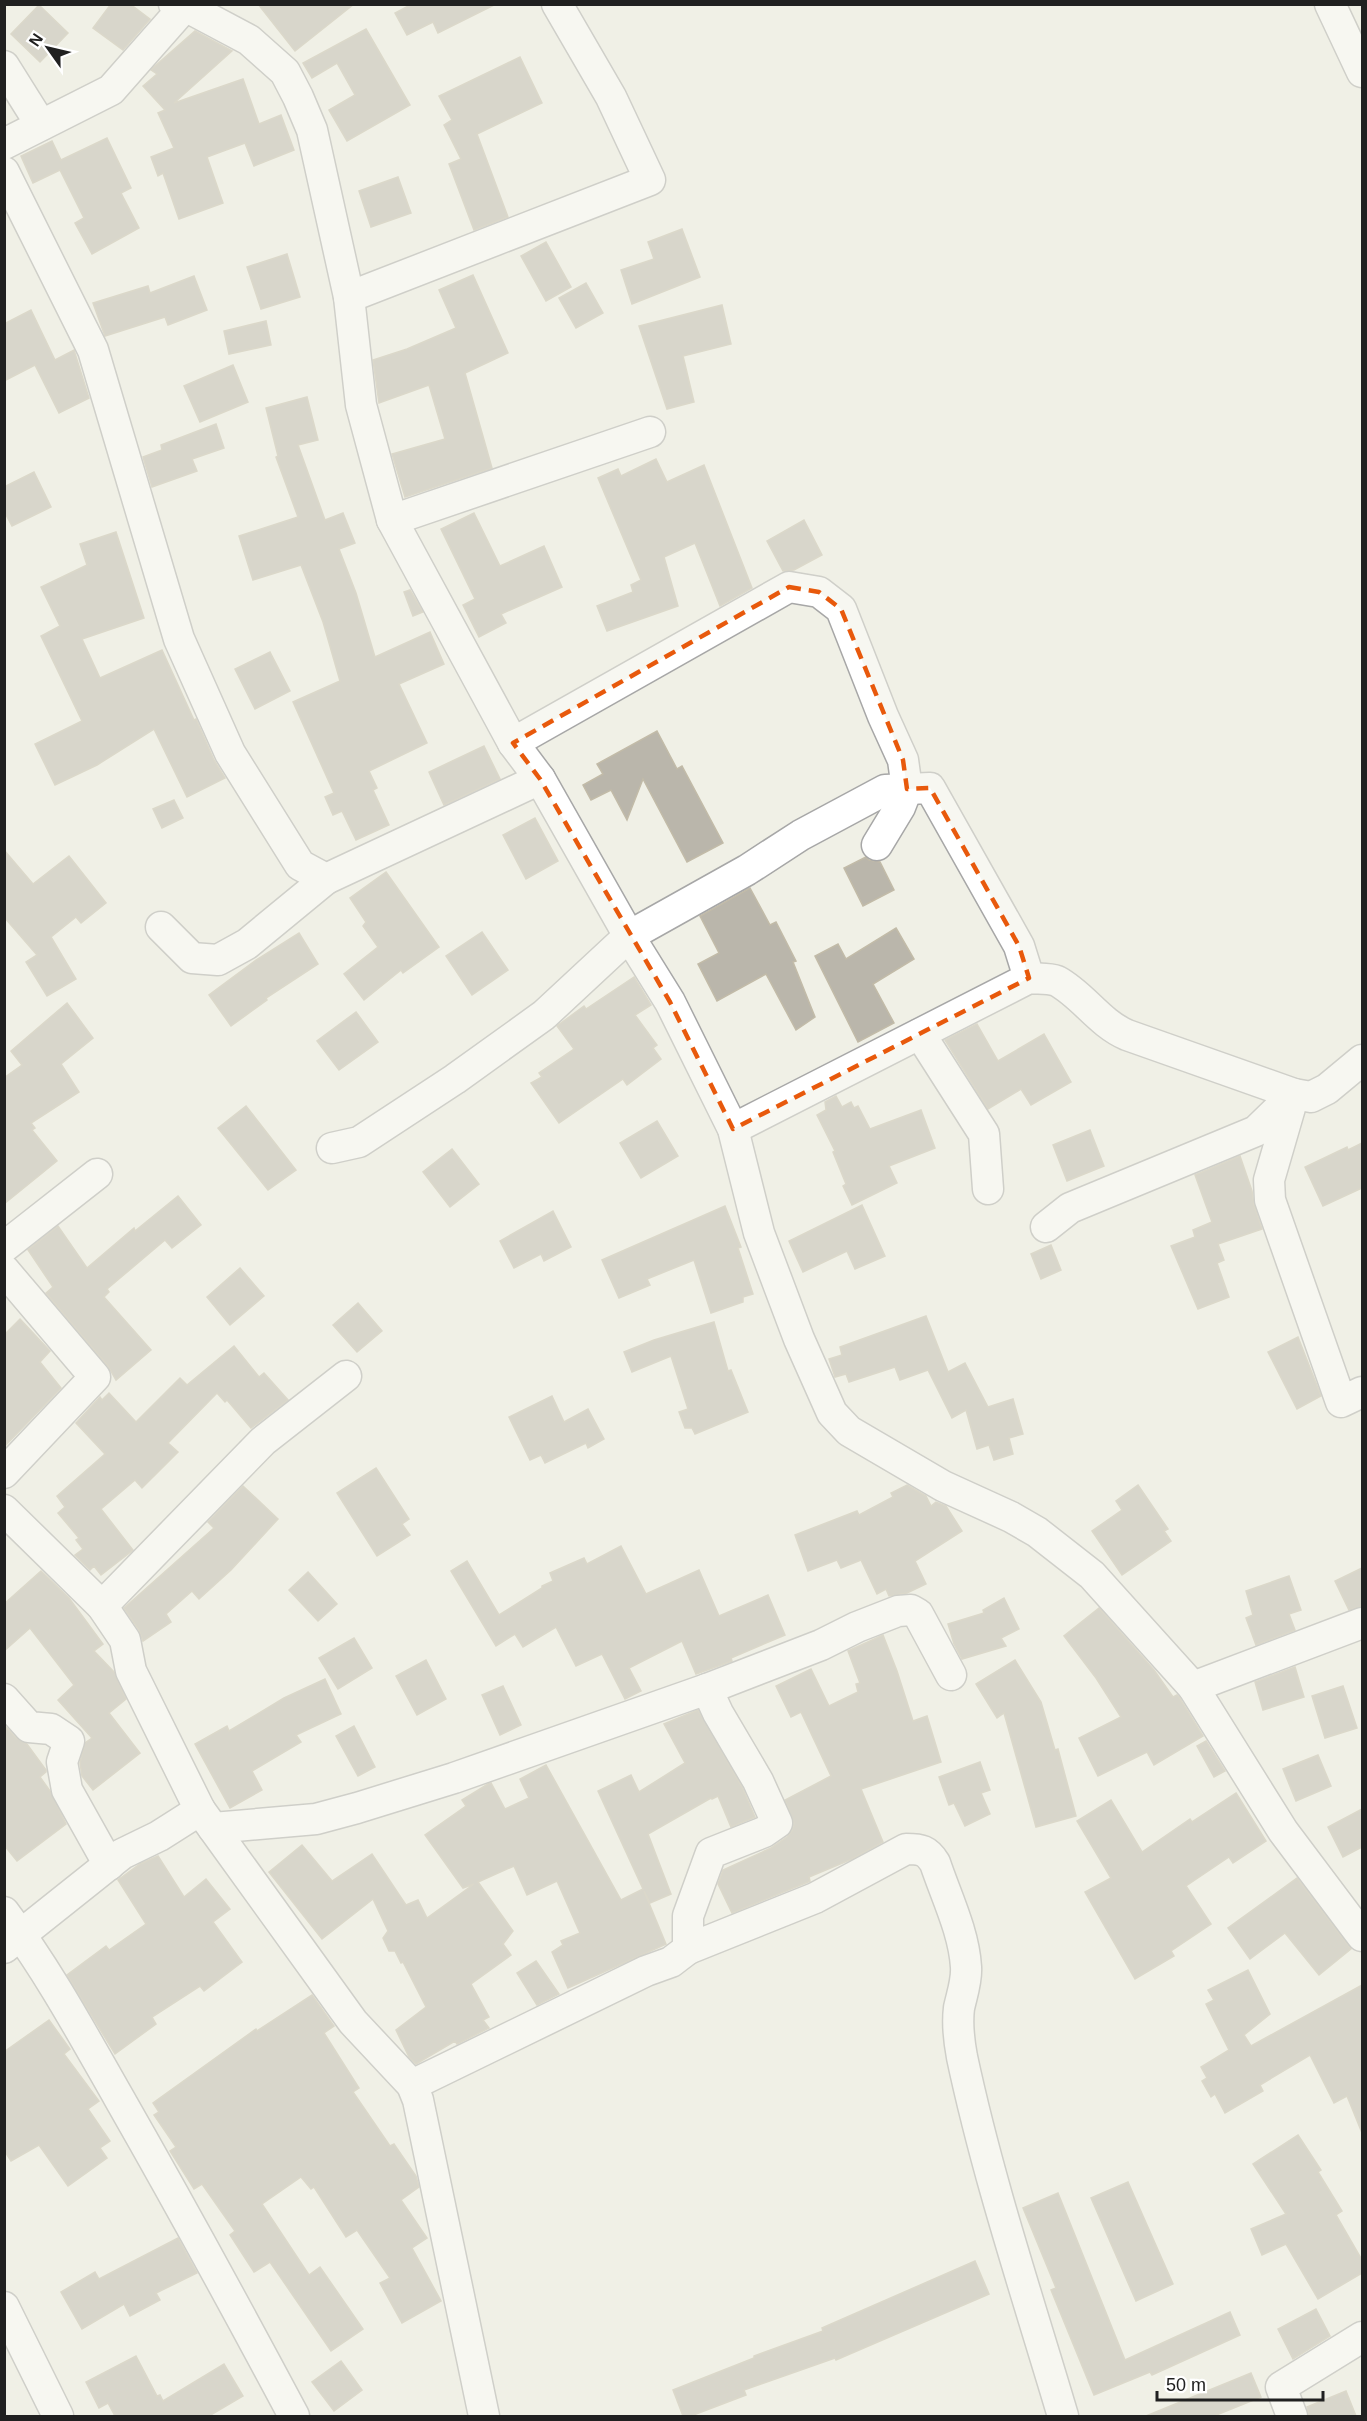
<svg xmlns="http://www.w3.org/2000/svg" width="1367" height="2421" font-family="Arial,sans-serif">
  <rect width="100%" height="100%" fill="#f0f0e6"/>
  <g fill="#bab6ab" stroke="#c2bba8" stroke-width="1.5">
    <polygon points="111,4 130,4 150,19 123,50 93,28"/>
    <polygon points="258,4 354,4 295,51"/>
    <polygon points="412,4 496,4 438,33 433,22 407,35 395,13"/>
    <polygon points="39,5 68,33 40,62 11,34"/>
    <polygon points="366,29 410,105 347,141 329,110 355,95 337,63 312,78 303,63"/>
    <polygon points="195,31 232,51 174,103 243,79 259,124 281,115 294,150 254,166 245,143 207,157 223,203 179,219 163,173 158,176 151,157 174,148 158,113 165,110 143,86 157,74 151,70 155,66"/>
    <polygon points="520,57 542,103 477,134 508,217 474,230 449,164 461,159 444,125 452,120 439,96"/>
    <polygon points="107,138 131,188 121,193 139,228 92,254 75,223 84,218 60,170 33,183 21,156 52,141 61,160"/>
    <polygon points="398,177 411,213 371,227 359,191"/>
    <polygon points="682,229 700,277 632,304 621,270 654,259 648,242"/>
    <polygon points="546,242 571,287 546,301 521,256"/>
    <polygon points="287,254 300,297 261,309 247,267"/>
    <polygon points="473,275 508,353 465,373 492,468 405,497 392,454 445,439 429,385 379,403 373,360 407,349 456,328 439,290"/>
    <polygon points="194,276 207,310 168,325 165,317 105,336 93,303 148,286 150,293"/>
    <polygon points="586,283 603,313 576,328 559,298"/>
    <polygon points="722,305 731,344 683,356 694,402 667,409 639,326"/>
    <polygon points="31,310 55,360 74,350 89,398 59,413 35,365 4,381 4,324"/>
    <polygon points="266,321 271,345 229,354 224,331"/>
    <polygon points="233,365 248,402 200,422 184,386"/>
    <polygon points="307,397 318,440 298,445 325,520 343,513 355,543 339,549 356,593 375,657 430,632 444,664 399,684 427,743 369,771 377,788 373,790 389,825 356,840 342,811 333,815 325,797 334,793 293,702 340,681 323,622 301,565 253,580 239,536 298,517 276,457 278,456 266,408"/>
    <polygon points="216,424 224,448 192,459 197,471 152,487 143,457 162,450 161,445"/>
    <polygon points="656,459 667,482 704,465 752,588 720,606 695,543 664,557 678,606 607,631 597,606 633,592 631,585 641,580 598,478 618,469 621,476"/>
    <polygon points="34,472 51,507 12,526 4,511 4,487"/>
    <polygon points="474,513 500,566 544,546 562,587 501,614 506,623 479,637 463,605 475,599 441,529"/>
    <polygon points="804,520 822,555 794,570 783,571 767,541"/>
    <polygon points="116,532 144,618 82,639 100,678 162,650 194,720 196,719 214,760 225,778 187,797 154,729 97,765 55,785 35,744 82,721 41,636 60,626 41,587 87,565 80,544"/>
    <polygon points="410,590 423,612 413,616 404,592"/>
    <polygon points="270,652 290,691 255,709 235,669"/>
    <polygon points="657,731 677,769 682,766 723,843 687,862 643,779 627,820 611,790 591,800 583,785 603,774 597,764"/>
    <polygon points="484,746 500,779 444,805 429,772"/>
    <polygon points="174,800 183,818 162,828 153,809"/>
    <polygon points="535,818 558,861 526,879 503,835"/>
    <polygon points="4,850 33,884 69,856 106,903 81,923 76,917 51,937 76,979 47,996 26,962 37,955 4,917"/>
    <polygon points="866,857 869,860 880,862 894,890 863,906 844,868"/>
    <polygon points="386,872 439,947 403,973 401,970 364,1000 344,974 378,947 363,926 366,922 350,898"/>
    <polygon points="750,888 770,925 776,922 796,961 793,962 815,1017 796,1030 766,974 717,1001 698,964 719,953 700,916"/>
    <polygon points="896,928 914,959 873,984 894,1023 858,1042 815,956 838,944 846,959"/>
    <polygon points="482,932 508,970 472,995 446,956"/>
    <polygon points="299,933 318,964 266,998 267,1000 231,1026 209,995 256,960"/>
    <polygon points="634,977 651,1005 635,1015 657,1045 653,1048 661,1059 627,1085 623,1079 559,1123 531,1083 542,1077 539,1073 574,1049 557,1026 584,1006 586,1009"/>
    <polygon points="67,1003 93,1038 61,1064 79,1092 31,1123 35,1128 32,1130 57,1161 4,1204 4,1078 22,1065 11,1051"/>
    <polygon points="356,1012 378,1042 339,1070 317,1041"/>
    <polygon points="977,1024 998,1061 1044,1034 1071,1082 1031,1105 1021,1089 988,1109 945,1040"/>
    <polygon points="836,1096 842,1107 851,1102 854,1108 858,1106 870,1129 921,1110 935,1148 889,1166 897,1183 852,1205 843,1186 846,1184 833,1152 835,1151 817,1115 826,1110 825,1102"/>
    <polygon points="246,1106 296,1170 268,1190 218,1128"/>
    <polygon points="657,1121 678,1156 641,1178 620,1143"/>
    <polygon points="1090,1130 1104,1166 1067,1181 1053,1145"/>
    <polygon points="1362,1143 1362,1188 1323,1206 1305,1167 1347,1147 1348,1150"/>
    <polygon points="452,1149 479,1184 450,1207 423,1172"/>
    <polygon points="1240,1156 1252,1191 1254,1205 1262,1229 1218,1244 1224,1260 1217,1263 1229,1297 1198,1309 1171,1246 1195,1237 1193,1230 1212,1222 1195,1175"/>
    <polygon points="178,1196 201,1225 172,1248 165,1240 107,1289 109,1292 104,1297 151,1350 116,1380 108,1366 46,1293 53,1287 28,1250 58,1226 87,1268 134,1228 135,1231"/>
    <polygon points="862,1205 885,1256 855,1269 847,1251 803,1272 789,1241"/>
    <polygon points="725,1206 741,1247 738,1248 753,1294 743,1297 743,1302 711,1313 694,1260 647,1279 650,1285 619,1298 602,1260"/>
    <polygon points="553,1211 571,1247 544,1261 541,1254 514,1268 500,1241"/>
    <polygon points="1051,1245 1061,1270 1041,1279 1031,1254"/>
    <polygon points="240,1268 264,1296 230,1325 207,1297"/>
    <polygon points="358,1303 382,1331 357,1352 333,1325"/>
    <polygon points="926,1316 948,1372 965,1363 988,1407 1013,1399 1023,1434 1009,1438 1013,1454 994,1460 989,1445 977,1449 966,1410 952,1418 928,1370 900,1380 895,1367 849,1382 846,1374 835,1377 829,1359 842,1355 840,1347"/>
    <polygon points="20,1319 50,1351 40,1362 61,1388 4,1447 4,1335"/>
    <polygon points="714,1322 728,1371 731,1370 748,1412 695,1434 692,1428 685,1428 679,1412 688,1409 671,1356 632,1372 624,1352 654,1340"/>
    <polygon points="1298,1337 1321,1396 1297,1409 1268,1352"/>
    <polygon points="234,1346 259,1377 264,1373 288,1400 251,1428 227,1400 225,1402 217,1393 168,1443 178,1452 142,1488 135,1480 101,1509 133,1550 101,1575 94,1566 90,1570 75,1555 83,1549 76,1540 79,1538 58,1513 65,1507 57,1496 105,1454 76,1423 100,1397 102,1400 109,1393 136,1422 180,1378 187,1385"/>
    <polygon points="552,1396 564,1422 588,1409 604,1439 588,1448 586,1443 545,1463 541,1455 530,1460 509,1417"/>
    <polygon points="376,1468 409,1519 402,1524 410,1535 377,1556 337,1493"/>
    <polygon points="907,1485 926,1496 931,1506 936,1502 946,1506 962,1531 915,1561 926,1584 907,1593 889,1596 886,1589 877,1594 861,1560 841,1568 837,1560 808,1571 795,1535 857,1511 859,1515 893,1497 891,1493"/>
    <polygon points="1138,1485 1168,1529 1164,1531 1171,1541 1122,1575 1092,1531 1122,1510 1116,1501"/>
    <polygon points="243,1486 278,1519 231,1570 199,1599 192,1591 166,1614 171,1622 143,1641 139,1630 124,1608 214,1528 208,1522"/>
    <polygon points="621,1546 646,1594 699,1570 719,1616 768,1595 785,1635 731,1658 732,1661 696,1674 682,1641 629,1668 641,1691 625,1699 602,1654 576,1666 556,1627 523,1647 515,1634 496,1646 451,1571 467,1561 499,1615 542,1588 542,1586 553,1581 550,1573 584,1558 587,1564"/>
    <polygon points="1362,1568 1362,1606 1349,1610 1335,1581"/>
    <polygon points="41,1571 69,1598 103,1644 94,1651 114,1672 126,1699 109,1713 140,1753 93,1790 82,1776 80,1763 85,1743 92,1738 58,1700 74,1685 30,1628 4,1651 4,1604"/>
    <polygon points="308,1572 337,1604 318,1621 289,1590"/>
    <polygon points="1289,1576 1301,1610 1289,1614 1295,1630 1256,1645 1246,1618 1253,1615 1246,1591"/>
    <polygon points="1004,1598 1019,1629 1001,1638 1006,1646 962,1659 954,1644 948,1624 984,1613 983,1610"/>
    <polygon points="1099,1608 1154,1670 1173,1697 1177,1695 1179,1697 1203,1736 1154,1765 1147,1752 1098,1776 1079,1738 1121,1717 1096,1678 1064,1636"/>
    <polygon points="883,1635 897,1671 913,1721 927,1716 941,1762 861,1789 883,1842 852,1859 809,1877 810,1881 808,1882 732,1913 718,1884 723,1870 771,1848 787,1837 792,1831 794,1823 785,1800 831,1776 801,1712 791,1717 776,1686 811,1669 829,1706 858,1692 856,1684 860,1683 848,1651"/>
    <polygon points="354,1638 372,1668 338,1689 319,1658"/>
    <polygon points="426,1660 446,1699 417,1715 396,1676"/>
    <polygon points="1015,1660 1041,1702 1055,1750 1058,1749 1076,1816 1036,1827 1004,1713 997,1718 976,1684"/>
    <polygon points="1295,1667 1304,1697 1263,1710 1255,1682"/>
    <polygon points="325,1679 341,1714 296,1735 301,1742 252,1771 262,1790 230,1808 195,1744 227,1726 229,1731 284,1698"/>
    <polygon points="503,1686 521,1725 500,1735 482,1695"/>
    <polygon points="1343,1686 1357,1728 1325,1738 1312,1696"/>
    <polygon points="698,1710 743,1789 755,1817 731,1827 718,1796 712,1799 711,1798 648,1834 671,1894 650,1903 644,1891 666,1944 568,1988 552,1952 563,1945 561,1941 580,1933 557,1881 527,1895 514,1866 478,1882 513,1931 503,1944 511,1955 471,1984 489,2017 483,2020 489,2028 457,2044 455,2041 416,2064 409,2057 396,2030 426,2007 403,1962 401,1963 395,1951 389,1951 383,1938 388,1931 373,1899 322,1939 269,1872 302,1845 332,1881 372,1854 406,1905 418,1900 427,1918 474,1884 463,1888 425,1835 466,1806 462,1800 488,1784 491,1783 505,1809 529,1798 520,1779 546,1765 621,1900 643,1889 598,1791 631,1775 639,1792 685,1763 664,1724"/>
    <polygon points="4,1725 16,1738 27,1744 46,1770 46,1772 40,1777 50,1791 66,1824 17,1861 4,1845"/>
    <polygon points="354,1726 375,1767 358,1776 336,1736"/>
    <polygon points="1206,1741 1225,1771 1214,1777 1197,1746"/>
    <polygon points="1318,1755 1331,1786 1296,1801 1283,1769"/>
    <polygon points="980,1762 990,1790 981,1793 990,1814 965,1826 954,1803 949,1805 939,1777"/>
    <polygon points="1236,1793 1266,1841 1233,1863 1229,1857 1186,1886 1211,1924 1171,1951 1174,1956 1135,1979 1085,1892 1111,1878 1077,1821 1111,1800 1142,1852 1190,1819 1192,1822"/>
    <polygon points="1362,1809 1362,1847 1343,1857 1328,1827"/>
    <polygon points="158,1856 184,1897 206,1879 230,1909 213,1922 242,1962 204,1991 200,1986 152,2017 156,2024 115,2054 67,1975 106,1946 109,1950 146,1924 118,1880 140,1864"/>
    <polygon points="1297,1878 1351,1949 1319,1975 1285,1933 1250,1959 1228,1928"/>
    <polygon points="536,1961 559,1994 537,2005 517,1973"/>
    <polygon points="1248,1970 1270,2014 1244,2035 1251,2046 1362,1985 1362,2133 1347,2096 1334,2103 1310,2055 1260,2085 1263,2091 1225,2113 1215,2094 1211,2097 1202,2081 1207,2078 1201,2067 1229,2050 1206,2004 1214,2000 1208,1990"/>
    <polygon points="312,1995 334,2026 324,2033 359,2088 353,2092 390,2146 394,2144 416,2176 419,2187 401,2200 427,2238 412,2248 441,2301 402,2323 380,2283 390,2278 357,2230 346,2237 314,2187 311,2189 301,2177 262,2204 309,2275 320,2267 363,2329 331,2351 270,2262 254,2272 230,2235 235,2231 202,2184 194,2189 170,2151 176,2147 154,2115 159,2112 153,2103 256,2029 257,2031"/>
    <polygon points="49,2020 70,2049 64,2054 99,2101 88,2109 110,2141 100,2148 107,2158 68,2186 39,2145 11,2161 4,2150 4,2052"/>
    <polygon points="1298,2135 1321,2170 1318,2172 1342,2211 1336,2215 1362,2260 1362,2273 1318,2299 1286,2244 1262,2255 1251,2229 1286,2214 1253,2164"/>
    <polygon points="1128,2182 1173,2284 1136,2301 1091,2198"/>
    <polygon points="1058,2193 1125,2360 1230,2312 1240,2335 1152,2375 1150,2372 1094,2395 1051,2290 1056,2288 1023,2208"/>
    <polygon points="178,2238 197,2273 156,2293 160,2300 130,2316 124,2304 82,2329 61,2292 95,2272 99,2279"/>
    <polygon points="975,2261 989,2294 836,2360 835,2358 744,2390 746,2395 691,2416 683,2416 673,2390 754,2358 754,2356 823,2331 822,2328"/>
    <polygon points="1316,2309 1330,2336 1293,2359 1278,2329"/>
    <polygon points="136,2356 157,2396 160,2395 163,2401 224,2364 243,2396 209,2416 115,2416 108,2403 99,2408 86,2382"/>
    <polygon points="341,2361 362,2390 334,2411 312,2382"/>
    <polygon points="1251,2373 1261,2397 1214,2416 1146,2416"/>
    <polygon points="1346,2391 1356,2416 1309,2416 1307,2407"/>
  </g>
  <g fill="none" stroke-linecap="round" stroke-linejoin="round">
    <g stroke="#a7a7a7" stroke-width="33">
      <g id="minor">
        <polyline points="174,4 185,6 249,40 285,72 298,97 312,130 349,297 361,405 392,520 513,743 540,779 629,936 670,1002 733,1129 759,1233 799,1339 832,1413 849,1431 943,1486 1011,1517 1037,1532 1092,1575 1193,1687 1283,1831 1362,1936"/>
        <polyline points="1330,4 1362,72"/>
        <polyline points="4,66 41,125"/>
        <polyline points="4,144 111,90 185,6"/>
        <polyline points="4,172 93,350 179,639 230,753 300,865 326,879 540,779"/>
        <polyline points="349,297 650,180 611,97 557,4"/>
        <polyline points="392,520 650,432"/>
        <polyline points="513,743 789,587 819,592 841,609 883,716 903,760 907,789 900,807 877,845"/>
        <polyline points="161,927 192,958 218,960 247,944 326,879"/>
        <polyline points="920,1034 984,1134 988,1189"/>
        <polyline points="1294,1094 1269,1180 1270,1200 1341,1402 1362,1392"/>
        <path d="M733,1129L1029,978C1037,979 1049,978 1057,981C1083,995 1099,1023 1127,1035L1294,1094L1311,1097L1327,1089L1362,1060"/>
        <polyline points="332,1148 359,1142 455,1079 544,1015 629,936 747,870 801,835 885,790 930,788 1019,946 1029,978"/>
        <polyline points="1046,1227 1070,1208 1256,1131 1292,1096"/>
        <polyline points="4,1247 97,1174"/>
        <polyline points="4,1270 95,1377 4,1473"/>
        <polyline points="4,1510 102,1606 125,1640 131,1671 200,1810"/>
        <polyline points="102,1606 263,1441 346,1376"/>
        <polyline points="1193,1687 1362,1623"/>
        <polyline points="4,1699 29,1727 51,1729 69,1741 62,1762 67,1790 109,1865"/>
        <polyline points="213,1828 353,2022 412,2085 418,2100 484,2416"/>
        <path d="M4,1912C48,1970 83,2035 119,2098C179,2203 237,2309 294,2416"/>
        <polyline points="4,1948 122,1854 159,1836 200,1810 213,1828 316,1819 357,1808 454,1778 707,1689 821,1645 857,1627 898,1611 911,1610 918,1614 951,1675"/>
        <path d="M688,1949L815,1898L906,1849C921,1849 927,1850 935,1863C946,1896 964,1932 966,1967C967,1981 962,1994 959,2008C957,2024 959,2041 962,2057C988,2179 1028,2298 1063,2416"/>
        <polyline points="412,2085 646,1971 671,1962 688,1949 688,1916 711,1853 764,1832 777,1823 758,1781 718,1713 707,1689"/>
        <polyline points="4,2307 58,2416"/>
        <polyline points="1292,2416 1281,2387 1362,2337"/>
      </g>
    </g>
    <use href="#minor" stroke="#fff" stroke-width="30"/>
  </g>
  <path d="M0 0H1367V2421H0ZM789,587L819,592L841,609L903,760L907,789L930,788L1019,946L1029,978L733,1129L670,1002L540,779L513,743Z" fill="#f0f0e6" fill-opacity=".55" fill-rule="evenodd"/>
  <path fill="none" stroke="#e8590c" stroke-width="4.5" stroke-dasharray="12 8" stroke-linejoin="round" d="M789,587L819,592L841,609L903,760L907,789L930,788L1019,946L1029,978L733,1129L670,1002L540,779L513,743Z"/>
  <rect width="1367" height="2421" fill="none" stroke="#202020" stroke-width="12"/>
  <g transform="translate(48 48) rotate(304)" stroke="#ffffff" stroke-width="4.5" paint-order="stroke">
  <path d="M0-4.5L10 22L0 15L-10 22Z" fill="#202020"/>
  <text y="-9" font-size="16" font-weight="bold" text-anchor="middle" fill="#202020">N</text>
  </g>
  <path d="M1157 2391v9h166v-9" fill="none" stroke="#202020" stroke-width="3"/>
  <text x="1166" y="2391" font-size="18" fill="#202020" stroke="#ffffff" stroke-width="4.5" paint-order="stroke">50 m</text>
</svg>
